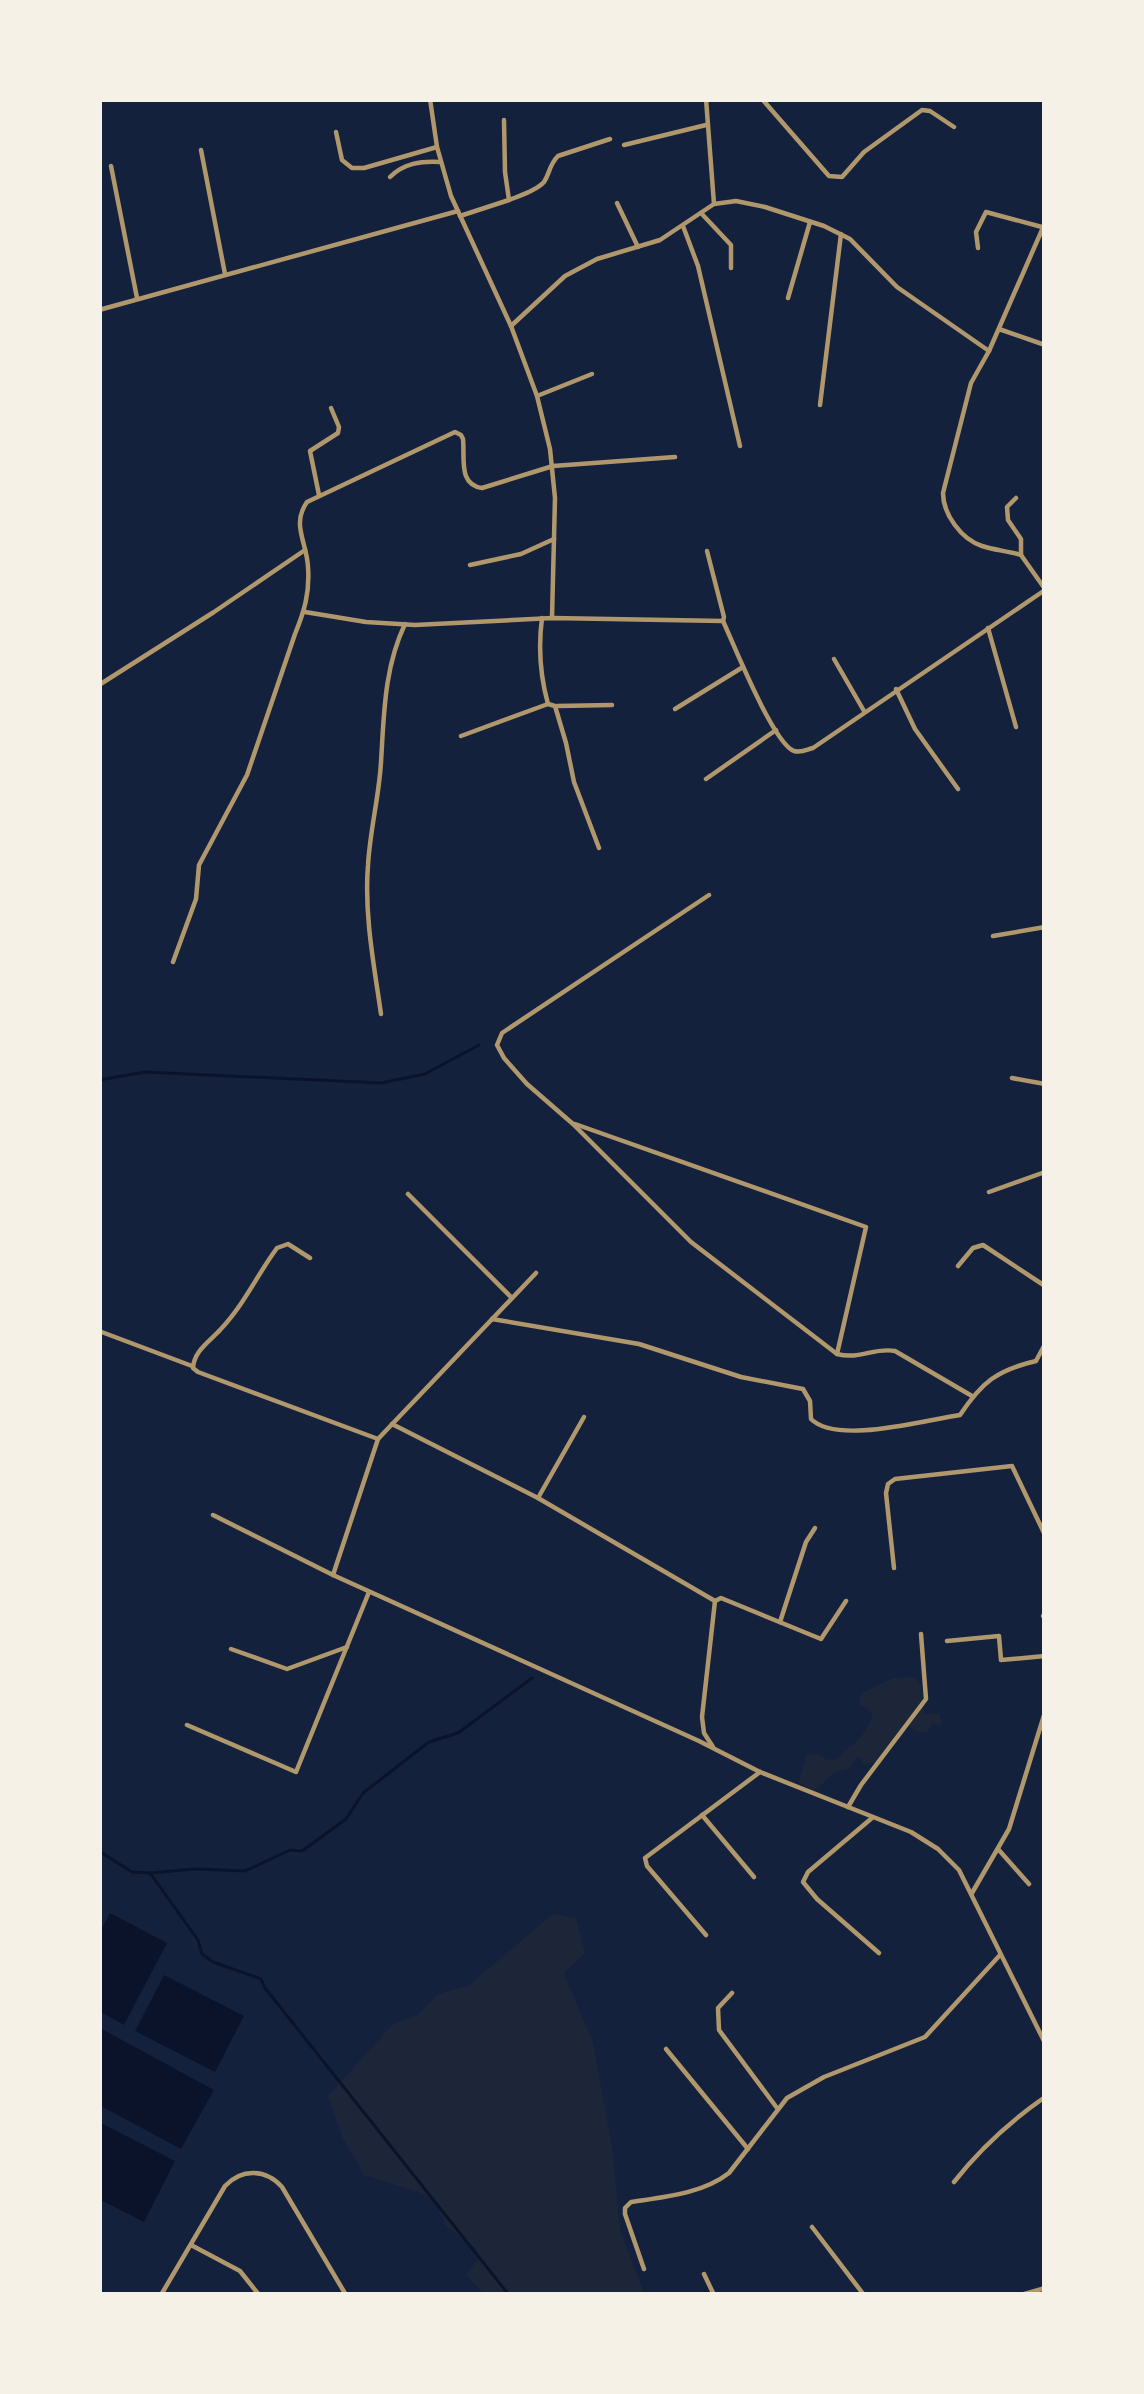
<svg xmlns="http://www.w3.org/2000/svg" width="1144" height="2394" font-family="Lato,sans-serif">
  <rect width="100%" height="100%" fill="#14213d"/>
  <g fill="#1d2539">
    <path d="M915,1677L921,1686L924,1714L940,1713L941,1726L933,1723L927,1732L915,1731L909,1726L879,1762L863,1764L860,1757H857L848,1769L835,1772L813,1792L799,1782L807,1754L820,1755L827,1760L837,1759C855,1740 861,1743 873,1716L870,1711L859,1704L861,1694L893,1678Z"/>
    <polygon points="553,1914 576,1918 585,1953 564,1973 593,2043 613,2153 620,2230 645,2295 485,2295 466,2275 479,2258 475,2248 445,2225 434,2197 364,2175 342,2137 328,2096 393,2024 418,2015 438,1994 468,1986"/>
  </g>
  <g fill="#0b132b">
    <polygon points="110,1913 167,1943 124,2025 99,2011 99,1933"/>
    <polygon points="164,1975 244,2016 215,2072 135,2031"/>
    <polygon points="100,2028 214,2090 181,2149 99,2105"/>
    <polygon points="99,2122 175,2161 144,2222 99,2199"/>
  </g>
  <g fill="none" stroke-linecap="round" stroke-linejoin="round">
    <g stroke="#0b132b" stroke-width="3">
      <polyline points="99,1080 145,1072 381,1083 425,1074 479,1045"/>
      <polyline points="99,1851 132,1872 150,1873 198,1940 202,1954 213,1962 261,1979 265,1988 509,2295"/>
      <polyline points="150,1873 195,1869 245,1871 290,1850 302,1851 346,1819 363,1793 429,1742 458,1733 532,1678"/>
    </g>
    <g stroke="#b1986c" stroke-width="4.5">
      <polyline points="430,99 437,147 451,196 511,326 537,396 550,449 555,498 552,618"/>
      <polyline points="706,99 714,204"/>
      <polyline points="762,99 829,176 842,177 864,152 922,110 930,111 954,127"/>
      <polyline points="336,132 342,160 352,168 364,168 437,147"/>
      <polyline points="624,145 706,125"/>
      <polyline points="201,150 225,274"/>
      <polyline points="111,166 137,298"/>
      <path d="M390,177C404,163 421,161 440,162"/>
      <path d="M509,200C519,196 536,191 544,182C550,173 549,165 558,156L610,139"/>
      <polyline points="617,203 638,247"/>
      <polyline points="701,213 731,245 731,268"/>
      <polyline points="460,216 509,200 505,172 504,120"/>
      <polyline points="683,226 698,266 740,446"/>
      <polyline points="978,248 976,232 986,212 1042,227"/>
      <polyline points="788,298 810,222"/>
      <polyline points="99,310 458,211"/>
      <polyline points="511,326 565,276 597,259 660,240 714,204 736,201 765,207 824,226 850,239 897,287 989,351"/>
      <polyline points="999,329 1045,345"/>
      <polyline points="537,396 592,374"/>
      <polyline points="820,405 841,234"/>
      <polyline points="319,495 310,451 338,433 339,427 331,408"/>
      <polyline points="1016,498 1007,507 1008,520 1021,539 1021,555 1045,589"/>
      <polyline points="707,551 724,617 723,621"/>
      <path d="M1021,555C1008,551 994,550 982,546C961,539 943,514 943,493L971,383L989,351L1045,223"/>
      <polyline points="470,565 521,554 554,539"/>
      <path d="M305,612L366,622L415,625L552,618L723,621C734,645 773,743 794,751C801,753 806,750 813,748L1045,590"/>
      <path d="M542,618C538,648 540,675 548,704L555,706L566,743L574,782L599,848"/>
      <polyline points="988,628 1016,727"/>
      <polyline points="834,659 864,711"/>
      <polyline points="99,685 214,612 305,550"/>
      <polyline points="896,689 915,729 958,789"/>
      <polyline points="557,706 612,705"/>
      <polyline points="675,709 743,667"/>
      <polyline points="461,736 548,704"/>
      <polyline points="706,779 776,730"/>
      <path d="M709,895L502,1033L497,1045L504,1058L527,1084L573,1124L691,1242L837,1354C860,1360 874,1347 895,1351L972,1396"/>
      <polyline points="993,936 1045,927"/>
      <path d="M173,962L196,899L199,865L247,775L295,634C304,612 310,593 308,567C307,542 291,525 307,502L455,432L461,435L463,439C465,459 458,484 482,488L553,466L675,457"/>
      <path d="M381,1014C374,965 364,914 368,865C370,830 379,797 381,762C384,715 384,668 405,624"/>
      <polyline points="1012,1078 1045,1084"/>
      <polyline points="575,1124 866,1227 837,1354"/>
      <polyline points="989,1192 1045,1172"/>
      <polyline points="408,1194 512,1298"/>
      <path d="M310,1258L288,1244L277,1248C257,1275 244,1305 220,1330C209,1342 194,1351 193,1368L198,1372L378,1439"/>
      <polyline points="958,1266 973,1248 983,1245 1045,1286"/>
      <path d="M492,1319L639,1344L741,1377L803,1389L810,1401L811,1419C837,1445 924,1420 960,1415C982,1382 997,1370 1036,1361L1045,1344"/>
      <polyline points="99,1331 192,1366"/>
      <polyline points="392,1424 538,1498 715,1601 721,1598 821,1639 846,1601"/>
      <polyline points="538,1498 584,1417"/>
      <polyline points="213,1515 333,1575 699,1741 760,1772 911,1832 938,1849 959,1870 1045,2043"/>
      <polyline points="894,1568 886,1493 888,1484 895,1479 1012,1466 1045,1535"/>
      <polyline points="333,1575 378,1439 536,1273"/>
      <polyline points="1043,1616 1045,1616"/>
      <polyline points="780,1622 806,1542 815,1528"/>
      <polyline points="947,1641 999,1636 1001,1660 1045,1656"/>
      <polyline points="231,1649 287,1669 347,1647"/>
      <polyline points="187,1725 296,1772 369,1592"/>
      <polyline points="713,1747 704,1733 702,1717 715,1601"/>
      <polyline points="848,1807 861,1785 926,1699 921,1634"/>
      <polyline points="702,1815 754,1877"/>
      <polyline points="872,1818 808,1872 803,1882 817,1899 879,1953"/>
      <polyline points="998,1849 1029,1884"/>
      <polyline points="972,1893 1009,1829 1045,1712"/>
      <polyline points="706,1935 647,1866 645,1858 760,1772"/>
      <polyline points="732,1993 718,2008 719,2030 777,2108"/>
      <polyline points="666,2049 748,2149"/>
      <path d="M954,2182C979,2150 1012,2120 1045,2097"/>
      <polyline points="812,2227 864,2295"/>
      <polyline points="191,2245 240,2271 259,2295"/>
      <path d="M644,2269L625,2214V2208L631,2202C664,2197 702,2194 729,2173L787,2098L824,2077L925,2037L1000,1955"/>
      <polyline points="704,2274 714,2295"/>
      <path d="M161,2295L225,2186C242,2168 266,2169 282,2187L346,2295"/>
      <polyline points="1021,2295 1045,2288"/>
    </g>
  </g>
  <rect width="1144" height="2394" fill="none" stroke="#f6f1e7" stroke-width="204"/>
</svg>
